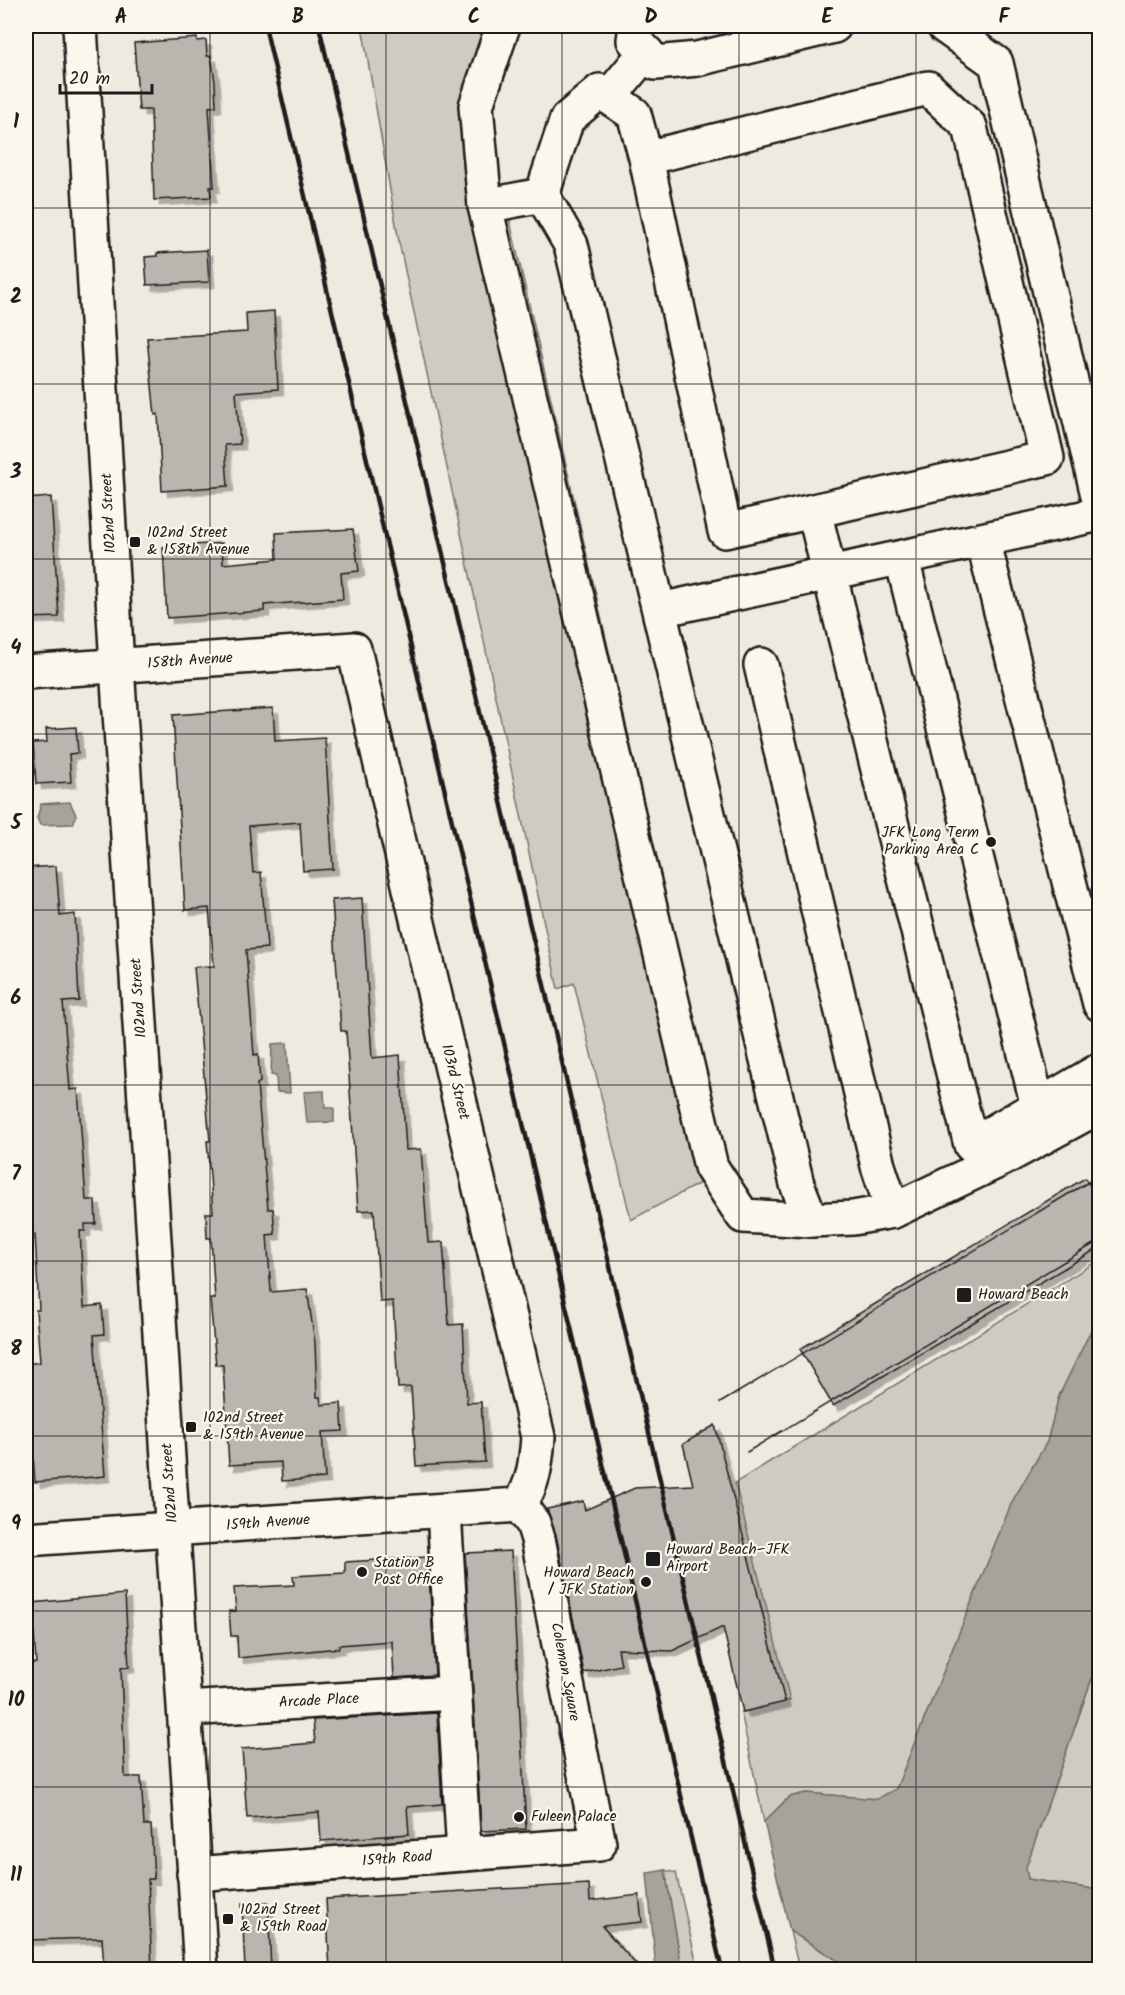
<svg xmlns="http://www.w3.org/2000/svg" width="1125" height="1995" font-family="Kalam,sans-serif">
  <defs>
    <filter id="shadow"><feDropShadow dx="5.5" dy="5.5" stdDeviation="0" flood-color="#0004"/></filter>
  </defs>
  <rect width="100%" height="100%" fill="#eeeadf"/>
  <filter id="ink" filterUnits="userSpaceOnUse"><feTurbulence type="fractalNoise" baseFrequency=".0167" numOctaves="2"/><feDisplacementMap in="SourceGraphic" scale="12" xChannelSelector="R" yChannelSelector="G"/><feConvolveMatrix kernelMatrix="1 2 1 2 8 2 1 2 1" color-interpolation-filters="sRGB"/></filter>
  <g filter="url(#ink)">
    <g fill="#ceccc2" stroke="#75746f" stroke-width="1.5">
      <polygon points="362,26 489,26 477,197 503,191 728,1168 631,1220 574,983 558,989 399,242"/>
      <polygon points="1099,1260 1099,1314 1059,1396 1047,1442 1012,1502 896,1789 877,1799 806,1793 789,1797 764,1822 741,1712 790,1700 735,1483"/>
      <polygon points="1099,1658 1099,1890 1028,1879 1026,1867"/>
      <polygon points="665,1870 676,1873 698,1969 682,1969"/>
      <polygon points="790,1931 851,1969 799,1969"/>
    </g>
    <g fill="#a6a39d" stroke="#6f6d69" stroke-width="1.5">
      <polygon points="70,802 76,815 73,824 40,825 37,818 41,804"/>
      <polygon points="287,1043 290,1093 277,1092 276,1076 271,1075 272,1044"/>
      <polygon points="324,1091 325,1108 334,1108 334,1122 307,1123 304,1092"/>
      <polygon points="1099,1314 1099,1658 1026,1867 1028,1879 1099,1890 1099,1969 851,1969 790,1931 764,1822 789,1797 806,1793 877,1799 896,1789 1012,1502 1047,1442 1059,1396"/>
      <polygon points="665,1870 682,1969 656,1969 647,1873"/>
    </g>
    <g fill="#b9b6af" stroke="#1c1c1c" stroke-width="1.5" filter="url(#shadow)">
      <polygon points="197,38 197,41 206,40 207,56 211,56 215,82 216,106 209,107 214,187 210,187 211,197 154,200 151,110 139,110 134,43"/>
      <polygon points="207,250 209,282 147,285 145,257 157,256 157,253"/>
      <polygon points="274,311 278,389 236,392 240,444 225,445 228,486 162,491 158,414 155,415 147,338 247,332 246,313"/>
      <polygon points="51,497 59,617 27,618 26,499"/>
      <polygon points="353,529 359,571 341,573 343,599 264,605 264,611 167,618 163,547 222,543 223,564 277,559 276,533"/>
      <polygon points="273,708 275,741 325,738 333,869 303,871 300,822 249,826 253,873 261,872 267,948 246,950 254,1055 258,1054 260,1082 257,1084 268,1209 273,1209 275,1234 267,1235 271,1292 307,1289 315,1343 317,1397 320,1397 321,1405 341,1403 343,1431 322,1432 325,1478 282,1481 281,1462 229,1465 223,1365 216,1365 210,1299 215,1299 211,1238 207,1238 206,1213 213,1213 207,1141 210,1141 194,967 214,966 209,908 185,910 173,715"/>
      <polygon points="76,727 78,753 69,754 71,782 36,784 33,743 47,742 46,729"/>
      <polygon points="56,866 60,916 75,914 79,1001 63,1002 70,1090 78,1089 86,1200 95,1200 96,1224 85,1224 85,1231 80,1231 84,1307 102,1305 104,1334 94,1335 105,1476 35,1482 28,1387 26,1387 26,1364 40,1362 36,1310 39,1310 35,1234 28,1235 26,1200 26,868"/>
      <polygon points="362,898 372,1058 400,1055 406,1150 421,1149 428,1243 443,1242 449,1325 463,1324 467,1403 481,1402 485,1462 416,1466 411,1387 398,1388 393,1301 380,1302 374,1210 358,1211 346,1031 341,1031 332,900"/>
      <polygon points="1085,1178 1100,1201 1100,1247 833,1406 800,1349"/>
      <polygon points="715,1425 785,1702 743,1712 723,1627 672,1651 618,1649 621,1665 584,1673 556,1535 547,1509 583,1501 585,1510 635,1488 693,1485 683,1444"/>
      <polygon points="511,1551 526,1829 481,1831 465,1553"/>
      <polygon points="428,1557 435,1675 394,1678 392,1641 339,1645 339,1648 238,1658 237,1636 231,1636 229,1611 236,1611 234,1588 294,1585 293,1576 345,1573 345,1562"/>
      <polygon points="125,1594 129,1667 121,1668 125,1777 141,1777 144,1825 151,1825 154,1879 148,1879 152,1970 104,1970 102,1938 26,1940 26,1664 36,1663 32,1603"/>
      <polygon points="437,1713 442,1804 407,1807 409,1834 321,1841 319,1812 247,1818 242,1749 315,1743 313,1720"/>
      <polygon points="589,1884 590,1901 639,1895 642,1922 602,1926 641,1970 330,1970 326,1899"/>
      <polygon points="268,1902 271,1970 245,1970 242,1903"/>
    </g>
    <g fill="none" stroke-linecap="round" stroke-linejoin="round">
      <g stroke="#1c1c1c" stroke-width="38">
        <g id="minor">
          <polyline points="80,26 117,666 201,1970"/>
          <polyline points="503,26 476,106 485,206 711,1167 743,1216 811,1220 853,1218 893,1211 1004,1158 1100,1106"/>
          <polyline points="636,26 634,40 656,63 697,59 834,26"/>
          <polyline points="944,26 996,63 1100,504"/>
          <polyline points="609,97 646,52"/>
          <polyline points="646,158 928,88 970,127 1047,458 725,531 646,158 634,114 600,91 567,119 542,195 571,245 797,1184 811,1220"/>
          <polyline points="485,206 542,195"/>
          <polyline points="814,511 971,1145 1100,1070"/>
          <polyline points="983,540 1100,1004"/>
          <polyline points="902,559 1038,1106"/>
          <polyline points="660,610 1100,514"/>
          <polyline points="761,665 878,1166 893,1211"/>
          <path d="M26,672L354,649L538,1437C536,1462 534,1484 519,1505L26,1539"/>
          <polyline points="444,1511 464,1854"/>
          <polyline points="185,1709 454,1693"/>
          <polyline points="194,1874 599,1844 538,1539 533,1523 519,1505"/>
        </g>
      </g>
      <use href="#minor" stroke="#fbf7ec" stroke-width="33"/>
      <g stroke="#1c1c1c" stroke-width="1.5">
        <polyline points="720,1403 1100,1175"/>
        <polyline points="747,1452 1100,1240"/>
      </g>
      <g stroke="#1c1c1c" stroke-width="4.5">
        <polyline points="265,26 722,1970"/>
        <polyline points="319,26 775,1970"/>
      </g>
    </g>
  </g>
  <path fill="none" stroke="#1c1c1c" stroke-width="1.5" stroke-opacity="0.55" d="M210,26V1970M386,26V1970M562,26V1970M739,26V1970M916,26V1970M26,208H1100M26,384H1100M26,559H1100M26,734H1100M26,910H1100M26,1085H1100M26,1261H1100M26,1436H1100M26,1611H1100M26,1787H1100"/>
  <g fill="#1c1c1c" stroke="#fbf7ec" stroke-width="2">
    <rect x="129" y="536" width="12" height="12" rx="3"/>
    <circle cx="991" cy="842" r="6"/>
    <rect x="956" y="1287" width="16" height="16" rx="3"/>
    <rect x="185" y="1421" width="12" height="12" rx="3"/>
    <rect x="645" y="1551" width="16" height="16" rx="3"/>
    <circle cx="362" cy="1572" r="6"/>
    <circle cx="646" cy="1582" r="6"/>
    <circle cx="519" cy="1817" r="6"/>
    <rect x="222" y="1913" width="12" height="12" rx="3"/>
  </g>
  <g text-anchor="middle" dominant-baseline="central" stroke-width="4.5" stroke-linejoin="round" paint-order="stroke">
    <g font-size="15" fill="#1c1c1c" stroke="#fbf7ec">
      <text transform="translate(109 513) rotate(-93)">102nd Street</text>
      <text transform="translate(190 661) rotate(-4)">158th Avenue</text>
      <text transform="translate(139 998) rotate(-94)">102nd Street</text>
      <text transform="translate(455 1082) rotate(76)">103rd Street</text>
      <text transform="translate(170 1483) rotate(-94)">102nd Street</text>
      <text transform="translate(268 1523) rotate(-4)">159th Avenue</text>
      <text transform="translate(565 1672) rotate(79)">Coleman Square</text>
      <text transform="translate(319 1701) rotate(-3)">Arcade Place</text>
      <text transform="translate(397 1859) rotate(-4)">159th Road</text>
    </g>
    <g font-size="15" fill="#1c1c1c" stroke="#fbf7ec" text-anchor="start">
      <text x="147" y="533">102nd Street<tspan x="147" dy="17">&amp; 158th Avenue</tspan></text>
      <text x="979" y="833" text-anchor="end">JFK Long Term<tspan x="979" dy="17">Parking Area C</tspan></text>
      <text x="978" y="1295">Howard Beach</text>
      <text x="203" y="1418">102nd Street<tspan x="203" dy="17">&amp; 159th Avenue</tspan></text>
      <text x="666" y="1550">Howard Beach–JFK<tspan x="666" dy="17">Airport</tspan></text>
      <text x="374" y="1563">Station B<tspan x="374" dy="17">Post Office</tspan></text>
      <text x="634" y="1573" text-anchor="end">Howard Beach<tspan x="634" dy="17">/ JFK Station</tspan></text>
      <text x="531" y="1817">Fuleen Palace</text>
      <text x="240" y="1910">102nd Street<tspan x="240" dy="17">&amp; 159th Road</tspan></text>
    </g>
  </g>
  <rect width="1125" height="1995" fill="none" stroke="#fbf7ec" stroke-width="66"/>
  <path d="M60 84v9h92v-9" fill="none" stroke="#1c1c1c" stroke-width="3"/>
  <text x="69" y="84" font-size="18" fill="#1c1c1c" stroke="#fbf7ec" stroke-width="4.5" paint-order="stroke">20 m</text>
  <rect x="33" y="33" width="1059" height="1929" fill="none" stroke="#1c1c1c" stroke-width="2"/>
  <g font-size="20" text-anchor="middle" font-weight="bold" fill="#1c1c1c">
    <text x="121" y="23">A</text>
    <text x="298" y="23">B</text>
    <text x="474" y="23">C</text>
    <text x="651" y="23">D</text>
    <text x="827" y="23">E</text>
    <text x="1004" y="23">F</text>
    <text x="16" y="128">1</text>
    <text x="16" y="303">2</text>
    <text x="16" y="478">3</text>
    <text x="16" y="654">4</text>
    <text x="16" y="829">5</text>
    <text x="16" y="1004">6</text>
    <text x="16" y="1180">7</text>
    <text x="16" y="1355">8</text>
    <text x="16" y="1530">9</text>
    <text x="16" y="1706">10</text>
    <text x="16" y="1881">11</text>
  </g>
</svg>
